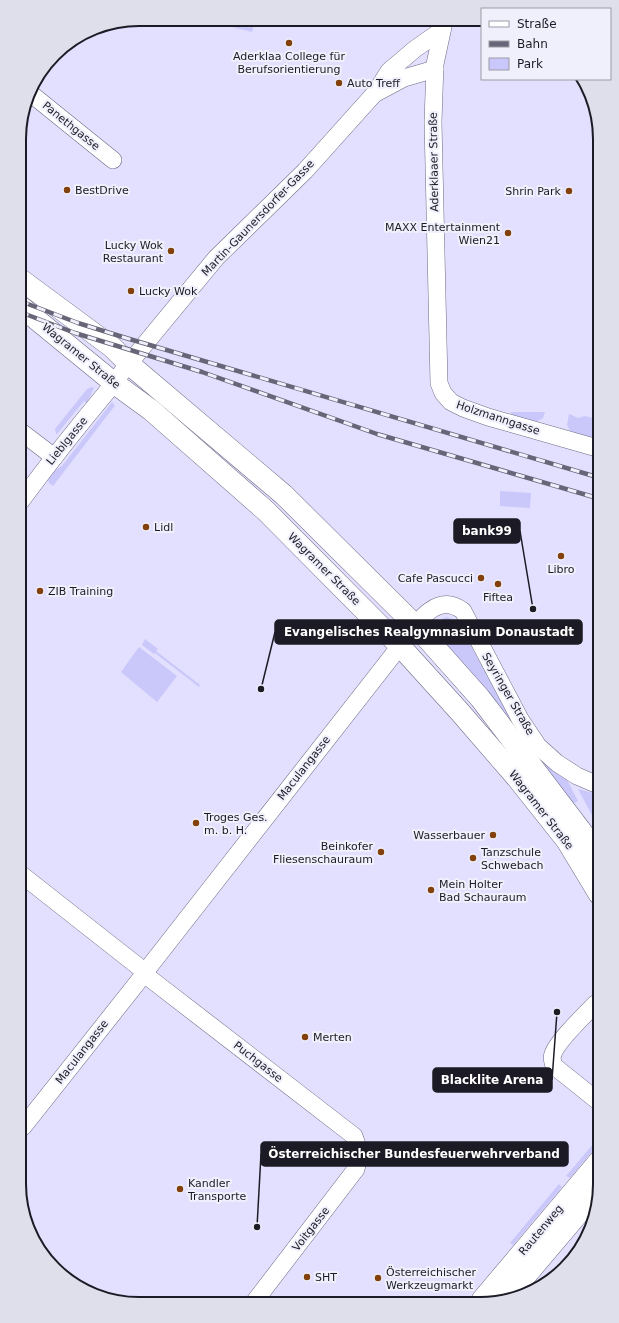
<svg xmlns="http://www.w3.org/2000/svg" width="619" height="1323" font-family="'DejaVu Sans',sans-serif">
  <rect width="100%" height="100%" fill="#e2e0fe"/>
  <g fill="#cac7fa">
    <polygon points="226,20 255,20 252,32 224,25"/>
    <polygon points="92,387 94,388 87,403 84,401 57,434 56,434 55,429 87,389"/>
    <polygon points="112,402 115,406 113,408 53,486 49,483 48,480 52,472 62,466"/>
    <polygon points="511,412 545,412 543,418 536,422 511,415"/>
    <polygon points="569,414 578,418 585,416 597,419 597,440 570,431 567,425"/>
    <polygon points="500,491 531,493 530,508 500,506"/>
    <path d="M446,617C459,620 464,630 471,640L442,630L444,625L442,619Z"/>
    <polygon points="448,635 469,643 517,729 441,640 445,636"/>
    <polygon points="145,639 158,649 156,651 200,685 199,687 155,653 154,654 142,645"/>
    <polygon points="139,647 177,676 157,702 121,672"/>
    <polygon points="541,760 567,780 578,801 572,804 539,762"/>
    <polygon points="578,789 593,793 598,798 598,816 594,819"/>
    <polygon points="600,1136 600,1142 570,1178 566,1176"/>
    <polygon points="559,1184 562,1187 513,1245 510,1243"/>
  </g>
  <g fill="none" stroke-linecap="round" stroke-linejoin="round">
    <g stroke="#6c6a84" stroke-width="18">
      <g id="minor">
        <polyline points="443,27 435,64 433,122 439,383 443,393 451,402 463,408 488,417 597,448"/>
        <polyline points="30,93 113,160"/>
        <polyline points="376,93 404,78 435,69"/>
        <polyline points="20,431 54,457"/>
        <path d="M21,501C49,463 79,425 110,388C119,377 126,365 136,355L216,258L305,171L375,93L389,71L415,49L442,30"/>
        <polyline points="22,875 139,967"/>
        <path d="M149,967L400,646C414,627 435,590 463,611L520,719L538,746L557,763L577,776L598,785"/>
        <polyline points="148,977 354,1136 360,1153 356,1169 255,1301"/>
        <path d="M595,1004C585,1015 557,1041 553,1054C551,1058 553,1062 554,1066L599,1102"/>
        <polyline points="23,1127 141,978"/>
      </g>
    </g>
    <g stroke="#6c6a84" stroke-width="22">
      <g id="major">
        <polyline points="20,279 112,347 128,363 284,495 415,625 480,698 582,832 599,859"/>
        <polyline points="20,306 114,383 151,410 266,511 400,646 459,711 517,778 567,841 599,894"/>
        <polyline points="482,1300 600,1160"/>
        <polyline points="505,1300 600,1188"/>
      </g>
    </g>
    <use href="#minor" stroke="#fff" stroke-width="17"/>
    <use href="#major" stroke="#fff" stroke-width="21"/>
    <g stroke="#676577" stroke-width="4.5">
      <g id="rail">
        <polyline points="20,301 78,323 126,338 597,477"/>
        <polyline points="20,312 75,333 202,372 377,434 597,498"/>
      </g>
    </g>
    <use href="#rail" stroke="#f0f0fc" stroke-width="3" stroke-dasharray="9" stroke-linecap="butt"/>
  </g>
  <g fill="#82410c" stroke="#f0f0fc" stroke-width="1.5">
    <circle cx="289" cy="43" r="4"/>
    <circle cx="339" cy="83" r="4"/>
    <circle cx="67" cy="190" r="4"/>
    <circle cx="569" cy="191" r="4"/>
    <circle cx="508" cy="233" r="4"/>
    <circle cx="171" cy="251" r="4"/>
    <circle cx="131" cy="291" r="4"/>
    <circle cx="146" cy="527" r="4"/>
    <circle cx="561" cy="556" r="4"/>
    <circle cx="481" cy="578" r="4"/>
    <circle cx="498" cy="584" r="4"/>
    <circle cx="40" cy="591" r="4"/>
    <circle cx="196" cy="823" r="4"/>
    <circle cx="493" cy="835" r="4"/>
    <circle cx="381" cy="852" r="4"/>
    <circle cx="473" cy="858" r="4"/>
    <circle cx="431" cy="890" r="4"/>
    <circle cx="305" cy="1037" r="4"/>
    <circle cx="180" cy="1189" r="4"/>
    <circle cx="307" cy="1277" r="4"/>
    <circle cx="378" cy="1278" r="4"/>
  </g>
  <g text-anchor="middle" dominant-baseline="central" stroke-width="4" stroke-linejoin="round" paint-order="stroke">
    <g font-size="11" fill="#1c1b25" stroke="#f0f0fc" text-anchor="start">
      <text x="289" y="56" text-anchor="middle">Aderklaa College für<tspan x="289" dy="13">Berufsorientierung</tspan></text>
      <text x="347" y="83">Auto Treff</text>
      <text x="75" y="190">BestDrive</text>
      <text x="561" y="191" text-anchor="end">Shrin Park</text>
      <text x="500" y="227" text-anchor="end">MAXX Entertainment<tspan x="500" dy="13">Wien21</tspan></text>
      <text x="163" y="245" text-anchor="end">Lucky Wok<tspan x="163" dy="13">Restaurant</tspan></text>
      <text x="139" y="291">Lucky Wok</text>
      <text x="154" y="527">Lidl</text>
      <text x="561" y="569" text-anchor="middle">Libro</text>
      <text x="473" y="578" text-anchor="end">Cafe Pascucci</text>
      <text x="48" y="591">ZIB Training</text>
      <text x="498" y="597" text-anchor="middle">Fiftea</text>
      <text x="204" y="817">Troges Ges.<tspan x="204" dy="13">m. b. H.</tspan></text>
      <text x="485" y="835" text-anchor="end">Wasserbauer</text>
      <text x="373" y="846" text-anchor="end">Beinkofer<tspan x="373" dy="13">Fliesenschauraum</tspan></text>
      <text x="481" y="852">Tanzschule<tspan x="481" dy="13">Schwebach</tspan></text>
      <text x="439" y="884">Mein Holter<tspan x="439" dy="13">Bad Schauraum</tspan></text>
      <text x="313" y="1037">Merten</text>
      <text x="188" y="1183">Kandler<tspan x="188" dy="13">Transporte</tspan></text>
      <text x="386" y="1272">Österreichischer<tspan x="386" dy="13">Werkzeugmarkt</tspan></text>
      <text x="315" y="1277">SHT</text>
    </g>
    <g font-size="11" fill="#1c1b25" stroke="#f0f0fc">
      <text transform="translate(71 126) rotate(39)">Panethgasse</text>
      <text transform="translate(434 162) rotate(-91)">Aderklaaer Straße</text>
      <text transform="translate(258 218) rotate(-46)">Martin-Gaunersdorfer-Gasse</text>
      <text transform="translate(81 356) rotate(39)">Wagramer Straße</text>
      <text transform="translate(498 418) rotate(18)">Holzmanngasse</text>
      <text transform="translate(67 441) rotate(-51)">Lieblgasse</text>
      <text transform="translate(324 569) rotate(45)">Wagramer Straße</text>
      <text transform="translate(508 694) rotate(60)">Seyringer Straße</text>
      <text transform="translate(304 768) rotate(-52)">Maculangasse</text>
      <text transform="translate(541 810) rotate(52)">Wagramer Straße</text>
      <text transform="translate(82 1052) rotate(-52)">Maculangasse</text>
      <text transform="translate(258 1062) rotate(38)">Puchgasse</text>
      <text transform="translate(311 1229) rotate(-52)">Voitgasse</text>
      <text transform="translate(541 1230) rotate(-50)">Rautenweg</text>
    </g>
  </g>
  <path d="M0 0H619V1323H0ZM139 26H480A113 113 0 0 1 593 139V1184A113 113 0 0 1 480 1297H139A113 113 0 0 1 26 1184V139A113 113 0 0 1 139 26Z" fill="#dfdfeb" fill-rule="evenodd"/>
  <path fill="none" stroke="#1c1b25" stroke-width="2" d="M139 26H480A113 113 0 0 1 593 139V1184A113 113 0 0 1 480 1297H139A113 113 0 0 1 26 1184V139A113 113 0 0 1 139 26Z"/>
  <path fill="none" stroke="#1c1b25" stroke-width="1.5" d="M533 609L520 531M261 689L275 632M557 1012L552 1080M257 1227L261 1154"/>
  <g fill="#1c1b25" stroke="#f0f0fc" stroke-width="1.5">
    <circle cx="533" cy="609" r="4"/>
    <circle cx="261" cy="689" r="4"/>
    <circle cx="557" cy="1012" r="4"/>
    <circle cx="257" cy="1227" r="4"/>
  </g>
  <g fill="#1c1b25" stroke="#1c1b25" stroke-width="1.5">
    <rect x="454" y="519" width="66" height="24" rx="4"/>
    <rect x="275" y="620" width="307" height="24" rx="4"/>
    <rect x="433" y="1068" width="119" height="24" rx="4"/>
    <rect x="261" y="1142" width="307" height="24" rx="4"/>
  </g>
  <g font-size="12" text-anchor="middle" font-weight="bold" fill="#fff">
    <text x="487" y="535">bank99</text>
    <text x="429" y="636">Evangelisches Realgymnasium Donaustadt</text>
    <text x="492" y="1084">Blacklite Arena</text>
    <text x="414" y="1158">Österreichischer Bundesfeuerwehrverband</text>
  </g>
  <rect x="481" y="8" width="130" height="72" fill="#f0f0fc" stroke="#9b9ba6"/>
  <rect x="489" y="21" width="20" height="6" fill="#ffffff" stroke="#9b9ba6"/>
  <text x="517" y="28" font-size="12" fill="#1c1b25">Straße</text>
  <rect x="489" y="41" width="20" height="6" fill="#676577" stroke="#9b9ba6"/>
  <text x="517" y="48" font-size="12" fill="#1c1b25">Bahn</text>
  <rect x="489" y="58" width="20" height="12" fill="#cac7fa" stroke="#9b9ba6"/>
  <text x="517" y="68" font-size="12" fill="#1c1b25">Park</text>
</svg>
